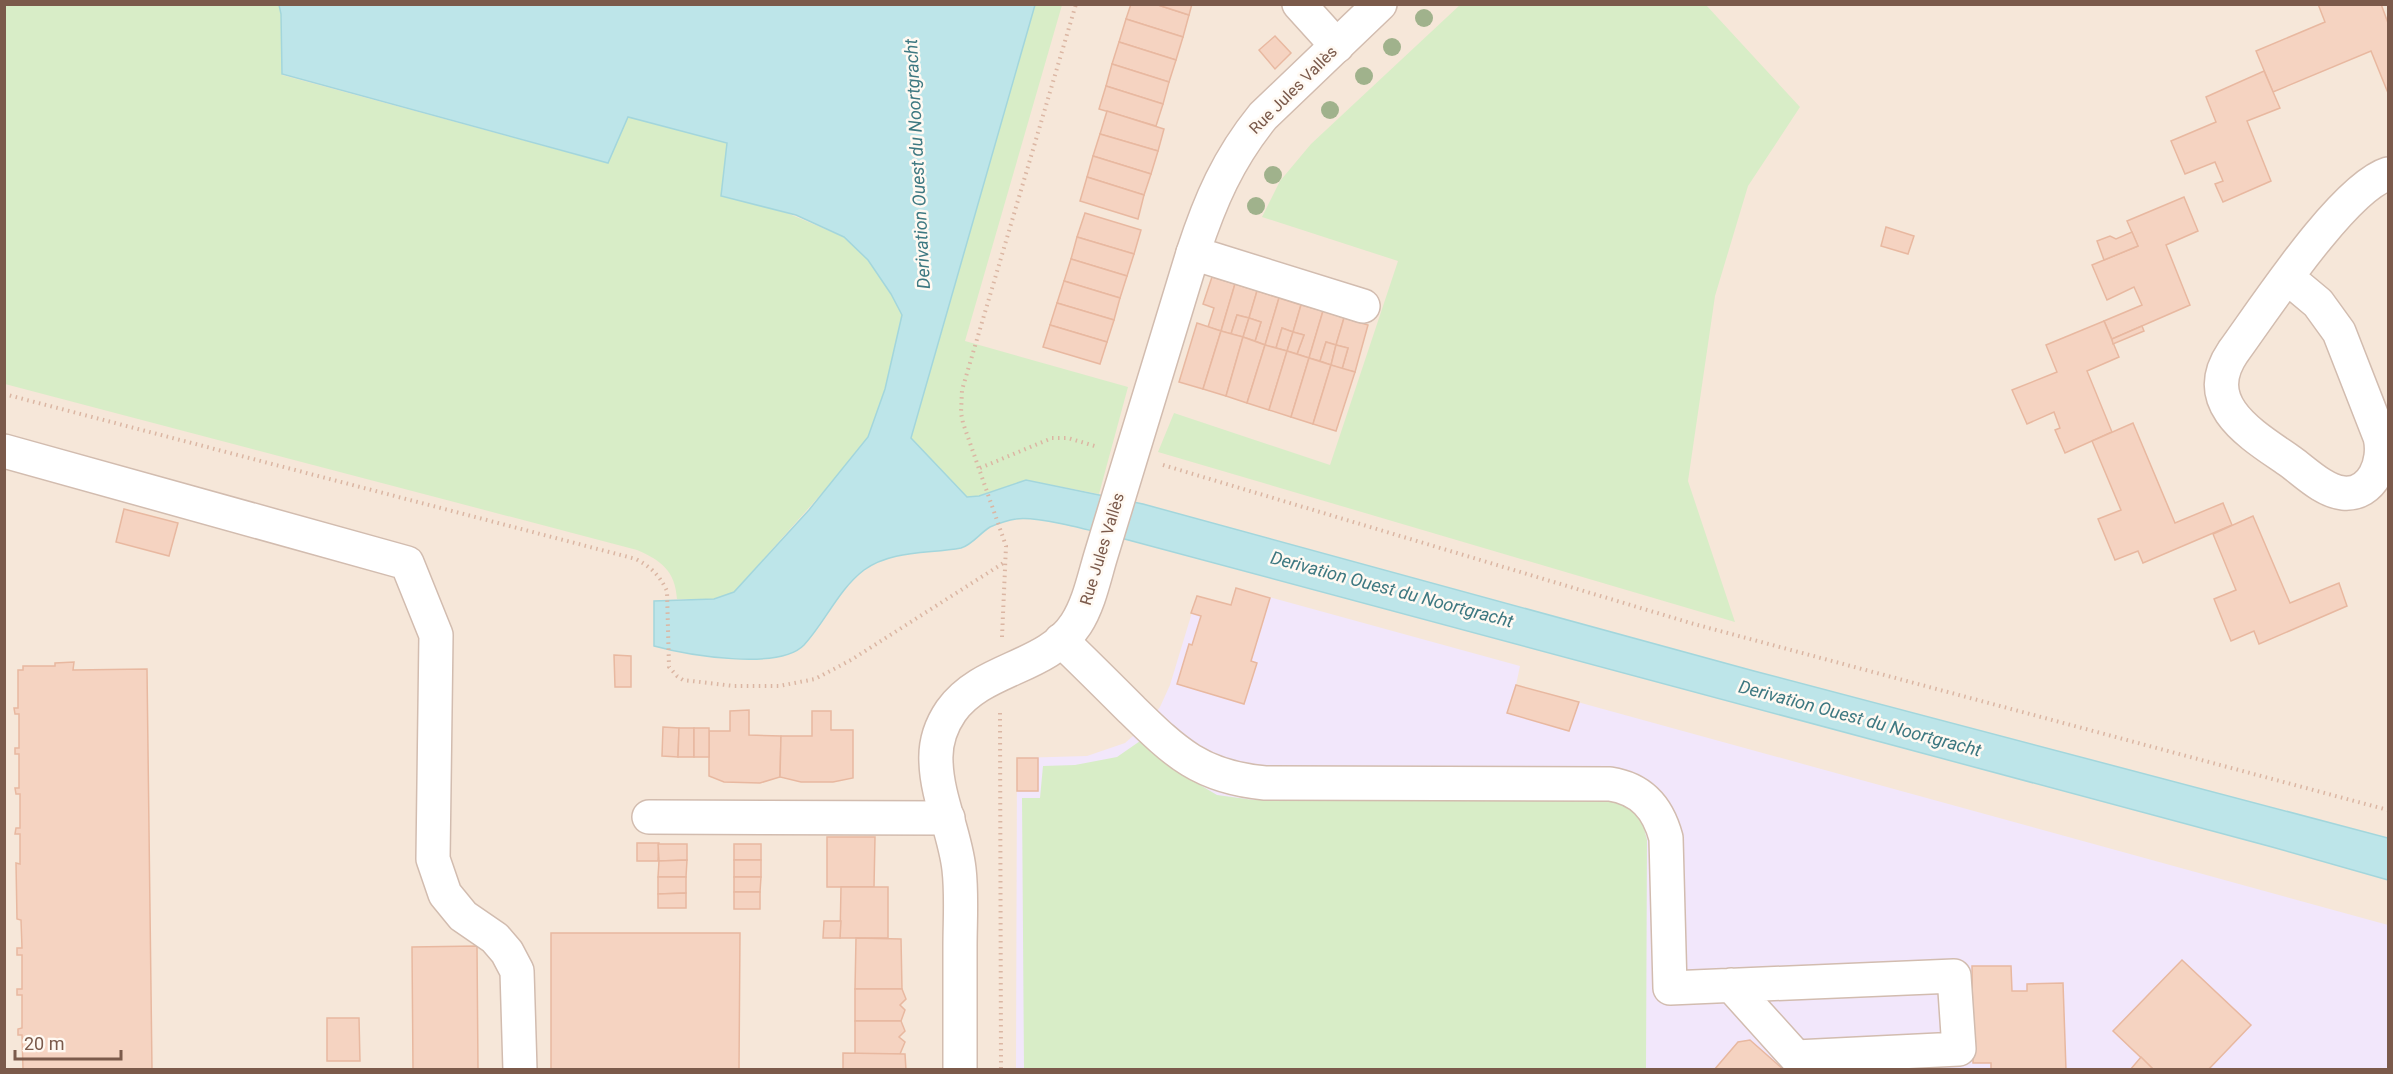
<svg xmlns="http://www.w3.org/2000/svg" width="2393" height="1074" font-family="Roboto,sans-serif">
  <rect width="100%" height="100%" fill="#fef5eb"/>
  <rect fill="#f6e7d9" x="5" y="5" width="2383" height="1064"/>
  <polygon fill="#f2e7fb" points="1236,588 1520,666 1516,685 2388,925 2388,1069 1016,1070 1017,758 1087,756 1125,743 1149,722 1160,707 1170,685 1197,596 1231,605"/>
  <g fill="#d8edc7">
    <polygon points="1461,4 1706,5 1800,107 1748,186 1715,296 1688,481 1735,622 1158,452 1174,413 1330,465 1398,261 1262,217 1280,181 1311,144"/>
    <path d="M4,5H279L281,14L282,75L607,163L628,116L727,143L721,196L787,213L844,237L868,260L891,294L902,315L885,389L868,437L854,457L734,592L714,599H677C675,571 662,561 637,550L5,384Z"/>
    <polygon points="1035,5 1062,5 965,341 1128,387 1099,494 1026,480 978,496 967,497 911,438"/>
    <polygon points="1143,739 1168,766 1217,795 1254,800 1599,796 1625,802 1641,816 1647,840 1646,1069 1024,1069 1022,798 1040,798 1043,766 1075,765 1117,757"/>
  </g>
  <path fill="#bde5e9" stroke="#a3d6dc" stroke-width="1.5" d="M279,5H1035L911,438L967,497L979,496L1026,480L1143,504L1754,671L2388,838V880L2272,847L1132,541C1107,535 1038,515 1016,519C1008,520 997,524 990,527C980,533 972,545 961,548C928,554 892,550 864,570C838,590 826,621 804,645C779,671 687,655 654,646V601L714,599L734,592L809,510L868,437L885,389L902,315L891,294L868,260L844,237L796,215L721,196L727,143L628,117L608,163L282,74L281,14Z"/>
  <g fill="#f5d3c1" stroke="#e8b8a0" stroke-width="1.5">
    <polygon points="1131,4 1155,4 1189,15 1183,37 1126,19"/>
    <polygon points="1155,4 1192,4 1189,15"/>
    <polygon points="2318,4 2381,4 2388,23 2388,93 2371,51 2273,92 2256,51 2325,22"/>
    <polygon points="1126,19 1183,37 1176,60 1119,42"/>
    <polygon points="1275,36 1291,53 1275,69 1259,50"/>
    <polygon points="1119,42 1176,60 1169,82 1112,64"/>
    <polygon points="1112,64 1169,82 1163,104 1106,86"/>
    <polygon points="2264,71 2280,108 2247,121 2271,181 2223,202 2215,184 2223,181 2215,162 2185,174 2171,141 2216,122 2206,97"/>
    <polygon points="1106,86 1163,104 1156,126 1099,109"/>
    <polygon points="1107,111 1164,129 1158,151 1100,134"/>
    <polygon points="1100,134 1158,151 1151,174 1093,156"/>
    <polygon points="1093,156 1151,174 1144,195 1087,177"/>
    <polygon points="1087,177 1144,195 1138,219 1080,201"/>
    <polygon points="2184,197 2198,231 2166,245 2190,305 2112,339 2104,321 2142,305 2134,287 2107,300 2092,265 2138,246 2127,221"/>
    <polygon points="1085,213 1141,230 1134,254 1077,237"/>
    <polygon points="1886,227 1914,236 1908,254 1881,246"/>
    <polygon points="2132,232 2138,246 2104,260 2097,241 2110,236 2116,239"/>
    <polygon points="1077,237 1134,254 1127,276 1071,259"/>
    <polygon points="1071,259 1127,276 1120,298 1064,281"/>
    <polygon points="1212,277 1235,284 1221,331 1208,327 1214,308 1203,304"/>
    <polygon points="1064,281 1120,298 1114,320 1057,303"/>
    <polygon points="1235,284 1257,291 1249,318 1237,315 1231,334 1221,331"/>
    <polygon points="1257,291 1279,298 1265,345 1255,341 1261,322 1249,318"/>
    <polygon points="1279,298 1301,305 1293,332 1282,328 1276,348 1265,345"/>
    <polygon points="1057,303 1114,320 1107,342 1050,325"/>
    <polygon points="1301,305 1323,311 1309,358 1297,354 1304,335 1293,332"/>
    <polygon points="1323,311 1344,318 1336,345 1326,342 1320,361 1309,358"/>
    <polygon points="1237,315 1249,318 1243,337 1231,334"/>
    <polygon points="1249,318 1261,322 1255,341 1243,337"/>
    <polygon points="1344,318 1368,325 1355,372 1342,369 1348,348 1336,345"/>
    <polygon points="2104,321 2119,357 2087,371 2112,432 2065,453 2055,430 2060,428 2054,412 2027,424 2012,390 2057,372 2046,345"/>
    <polygon points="1197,323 1221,331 1203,389 1179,382"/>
    <polygon points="1050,325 1107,342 1100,364 1043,347"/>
    <polygon points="2142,326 2144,331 2113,344 2112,339"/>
    <polygon points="1282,328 1293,332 1287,351 1276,348"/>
    <polygon points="1221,331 1243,337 1226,396 1203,389"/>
    <polygon points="1293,332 1304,335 1297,354 1287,351"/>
    <polygon points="1243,337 1265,345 1247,403 1226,396"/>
    <polygon points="1326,342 1336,345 1331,365 1320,361"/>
    <polygon points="1265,345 1287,351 1269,410 1247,403"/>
    <polygon points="1336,345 1348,348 1342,369 1331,365"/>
    <polygon points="1287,351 1309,358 1291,417 1269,410"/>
    <polygon points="1309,358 1331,365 1313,424 1291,417"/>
    <polygon points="1331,365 1355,372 1336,431 1313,424"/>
    <polygon points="2133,423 2175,523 2223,503 2232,525 2143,563 2138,551 2115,560 2098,519 2121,510 2092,441"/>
    <polygon points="124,509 178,523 169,556 116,542"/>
    <polygon points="2253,516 2290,603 2339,583 2347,606 2259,644 2254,631 2231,641 2214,599 2236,590 2213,534"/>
    <polygon points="1236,588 1270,598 1251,661 1257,663 1244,704 1177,684 1189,644 1192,645 1201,616 1191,613 1197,596 1231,605"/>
    <polygon points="614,655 631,656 631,687 615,687"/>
    <polygon points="74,662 73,670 147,669 152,1070 18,1070 23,1069 22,1035 18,1035 18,1029 22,1028 22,995 17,995 17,989 22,989 22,955 17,955 17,948 22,948 21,920 17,919 16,863 20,864 20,834 15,834 16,828 20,828 20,794 16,794 15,788 19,788 19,754 15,754 15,748 19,748 19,714 15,714 14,708 18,708 18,670 23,670 23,666 55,666 55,663"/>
    <polygon points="1516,685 1579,702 1569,731 1507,713"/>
    <polygon points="749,710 749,735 781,736 780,777 760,783 724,782 709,776 709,731 730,731 730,711"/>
    <polygon points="812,711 831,711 831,730 853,730 853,778 833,782 801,782 780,777 781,736 812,736"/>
    <polygon points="663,727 679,728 678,757 662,756"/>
    <polygon points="679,728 694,728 694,757 678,757"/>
    <rect x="694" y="728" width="15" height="29"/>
    <rect x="1017" y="758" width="21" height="33"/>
    <polygon points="827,837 875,837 874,887 827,887"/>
    <polygon points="637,843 659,843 658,861 637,861"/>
    <polygon points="658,844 687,844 687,860 659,861"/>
    <rect x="734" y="844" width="27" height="16"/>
    <polygon points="687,860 686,877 658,877 659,861"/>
    <rect x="734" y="860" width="27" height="17"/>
    <polygon points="658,877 686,877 686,893 658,894"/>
    <polygon points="734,877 761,877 760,892 734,892"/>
    <polygon points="841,887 888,887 888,938 840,938"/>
    <rect x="734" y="892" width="26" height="17"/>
    <polygon points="686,893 686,908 658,908 658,894"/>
    <polygon points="824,921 841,921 840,938 823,938"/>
    <polygon points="551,933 740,933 739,1070 551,1070"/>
    <polygon points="856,938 901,939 902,989 855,989"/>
    <polygon points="477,946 478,1070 413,1070 412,947"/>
    <polygon points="2182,960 2251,1025 2208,1070 2154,1070 2113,1031"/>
    <polygon points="1972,966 2011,966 2012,991 2027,991 2027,984 2063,983 2066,1070 1991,1070 1991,1063 1973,1063"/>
    <polygon points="855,989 902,989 906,999 900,1005 905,1010 901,1021 855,1021"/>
    <polygon points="327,1018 359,1018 360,1061 327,1061"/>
    <polygon points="855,1021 901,1021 905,1031 899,1037 905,1042 900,1054 855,1054"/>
    <polygon points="1750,1040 1784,1070 1714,1070 1738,1042"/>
    <polygon points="843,1053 905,1054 906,1070 843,1070"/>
    <polygon points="2141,1057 2154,1070 2130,1070"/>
  </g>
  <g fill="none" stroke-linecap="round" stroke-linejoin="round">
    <g stroke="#d2bcaf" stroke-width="36">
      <g id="minor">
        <polyline points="1299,4 1337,46"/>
        <polyline points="1193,253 1363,306"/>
        <path d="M2288,278L2318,303L2339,332L2380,437C2386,461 2373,496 2343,493C2324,491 2306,473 2291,462C2254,436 2197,405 2233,352C2263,311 2343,188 2388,174"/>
        <polyline points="4,451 407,563 436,635 433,859 445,894 463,916 495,938 507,952 517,971 520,1070"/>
        <path d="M1061,640C1085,663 1108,686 1131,709C1175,752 1200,777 1265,783L1610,784C1642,789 1658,808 1666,838L1670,988L1954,976L1959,1049L1796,1057L1731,985"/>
        <polyline points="649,817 948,818"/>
        <path d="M960,1070C960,1028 960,987 960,946C960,921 962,895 959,869C955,833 937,798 936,762C935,744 940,727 951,711C982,667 1047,669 1076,624C1089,604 1094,578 1101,555L1193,253C1210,201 1228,159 1263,116L1380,4"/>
      </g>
    </g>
    <g stroke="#dbb6a3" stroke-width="4" stroke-dasharray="1.5 4.5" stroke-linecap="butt">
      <path d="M4,394L636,559C651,567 660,576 667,591L669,667L677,676L683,680L734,686H779L815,679L851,660L1005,562"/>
      <polyline points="1163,465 1694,624 2388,810"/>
      <polyline points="980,468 1052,438 1068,438 1098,447"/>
      <polyline points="1002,637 1006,546 963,423 961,413 962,390 1076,4"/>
      <polyline points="1000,713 1001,1070"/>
    </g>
    <use href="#minor" stroke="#fff" stroke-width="33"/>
  </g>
  <g fill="#a0b28c">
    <circle cx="1424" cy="18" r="9"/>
    <circle cx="1392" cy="47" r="9"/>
    <circle cx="1364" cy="76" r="9"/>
    <circle cx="1330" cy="110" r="9"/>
    <circle cx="1273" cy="175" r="9"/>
    <circle cx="1256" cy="206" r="9"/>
  </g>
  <g text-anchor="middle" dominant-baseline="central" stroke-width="5" stroke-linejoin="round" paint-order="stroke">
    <g font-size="16" fill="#7b5a4b" stroke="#fff9f2">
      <text transform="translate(1293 90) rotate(-45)">Rue Jules Vallès</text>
      <text transform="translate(1102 549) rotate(-73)">Rue Jules Vallès</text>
    </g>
    <g font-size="18" font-style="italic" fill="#3d7881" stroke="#fff9f2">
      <text transform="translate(917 164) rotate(-93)">Derivation Ouest du Noortgracht</text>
      <text transform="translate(1392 589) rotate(15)">Derivation Ouest du Noortgracht</text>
      <text transform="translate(1860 718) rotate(15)">Derivation Ouest du Noortgracht</text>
    </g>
  </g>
  <rect width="2393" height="1074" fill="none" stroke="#7b5a4b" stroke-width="12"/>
  <path d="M15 1050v9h106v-9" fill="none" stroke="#7b5a4b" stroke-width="3"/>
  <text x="24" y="1050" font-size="18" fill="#7b5a4b" stroke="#fff9f2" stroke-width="4.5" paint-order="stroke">20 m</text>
</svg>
